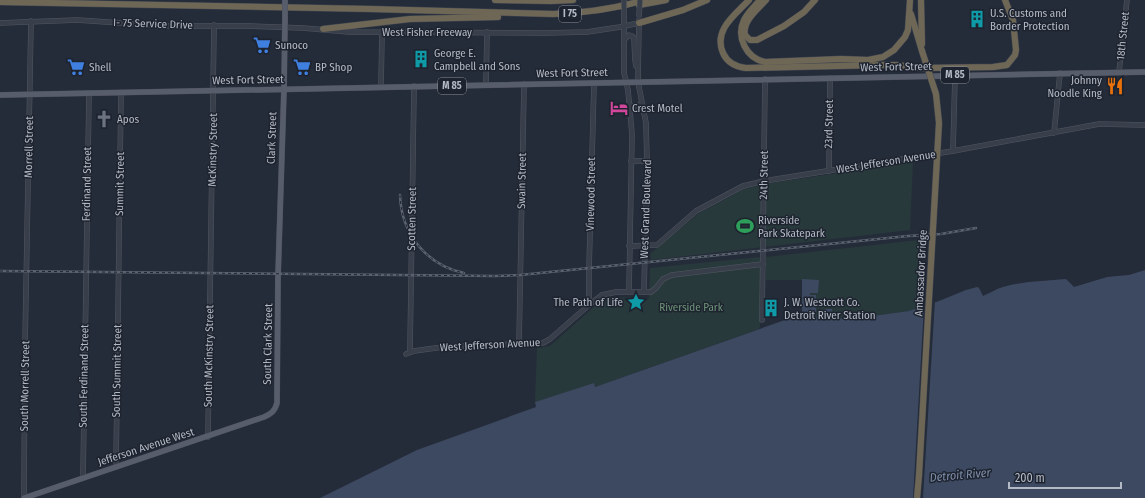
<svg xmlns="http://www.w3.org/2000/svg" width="1145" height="498" font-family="'Fira Sans Condensed',sans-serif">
  <rect width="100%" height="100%" fill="#252c39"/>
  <g fill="#28393b">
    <polygon points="913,162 910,230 651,260 650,254 698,214 744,189 771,183"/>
    <polygon points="919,240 916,309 909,311 843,320 843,318 834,320 832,309 823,313 823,316 811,318 811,314 816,295 810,295 810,293 819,280 766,280 766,257"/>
    <polygon points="760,257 760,326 759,329 595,387 594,384 535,402 537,348 550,346 603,299 612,297 649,298 650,268"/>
  </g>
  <path fill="#3c4961" d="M1145,270V498H320L417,450L536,407L535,402L594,383L595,387L802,314V279L819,280L818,293H810V295H816V313L811,314V318L823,316L825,309H832L834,320L843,318V320L909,311L939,301L966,290L977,287L979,288L983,296C990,293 996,289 1003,287C1023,281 1045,281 1066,279L1074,287L1107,277L1129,275Z"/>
  <polygon fill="#252c39" points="935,300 923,498 913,498 924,305"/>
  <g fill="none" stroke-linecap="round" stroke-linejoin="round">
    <g stroke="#515762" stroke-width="5.5">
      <g id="minor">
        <polyline points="624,8 624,73 628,90 632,134 629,291"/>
        <polyline points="639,20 638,82 646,123 647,161 644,292"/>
        <polyline points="0,23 77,20 166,26 249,26 303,28 349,32 545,33 587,32 620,27 639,23"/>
        <polyline points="624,40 629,35 632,36 634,38 635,60 636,66"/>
        <polyline points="1119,72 1127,0"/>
        <polyline points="486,85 487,32"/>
        <polyline points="381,87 382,32"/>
        <polyline points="629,105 637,107 641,103"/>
        <polyline points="1054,133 1060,73"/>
        <polyline points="953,151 955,75"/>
        <polyline points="631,161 647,161"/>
        <polyline points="829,171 830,78"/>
        <polyline points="629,246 657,245 696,211 743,186 764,181 953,151 1099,124 1145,125"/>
        <polyline points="589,305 589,270 594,83"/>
        <polyline points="762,320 765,79"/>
        <polyline points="519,344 524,84"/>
        <polyline points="410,352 414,86"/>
        <polyline points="406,354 414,351 443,347 543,343 550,339 589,305 602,295 616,292 651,292 656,288 663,279 672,275 763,264"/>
        <polyline points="208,437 214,25"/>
        <polyline points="116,467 121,93"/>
        <polyline points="83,478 89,94"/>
        <polyline points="24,498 25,345 31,21"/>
      </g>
    </g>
    <g stroke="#424853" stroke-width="6">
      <g id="major">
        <polyline points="0,95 1145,72"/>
        <path d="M24,498L264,417C271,414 275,411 277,403L278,277L284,89L285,19"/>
      </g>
    </g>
    <g stroke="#414752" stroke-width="7">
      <g id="highway">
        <polyline points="495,0 551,1 573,0"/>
        <path d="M749,0C735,15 713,30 723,53C727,62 736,67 746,68L882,65H896L921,68L993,67L1007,65L1015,55L1016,50L1013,20L1005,0"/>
        <path d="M760,0C755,6 748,12 744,20C736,37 746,58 765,62L841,59L868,60L883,57L894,50L905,37L908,30L910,0"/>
        <path d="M766,0C758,9 742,21 745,35L750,40H757L784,26L804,12L815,0"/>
        <polyline points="921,0 922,44"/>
        <path d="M0,2L371,9L553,14C584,13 614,9 645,0"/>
        <polyline points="639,5 666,0"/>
        <polyline points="911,14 922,51"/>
        <polyline points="639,23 683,10 707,0"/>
        <polyline points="323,29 410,19 498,17"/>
        <polyline points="917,498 919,475"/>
      </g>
    </g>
    <use href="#minor" stroke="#383f4a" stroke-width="4.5"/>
    <use href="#major" stroke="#575d6a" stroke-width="5.5"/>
    <use href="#highway" stroke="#6f6756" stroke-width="6"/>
    <g stroke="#5b6270" stroke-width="2.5">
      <g id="rail">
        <path d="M400,195C401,233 426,265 464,273"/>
        <polyline points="0,271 495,276 520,275 908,236 941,234 976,228"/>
      </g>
    </g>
    <use href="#rail" stroke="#1e242f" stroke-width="1" stroke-dasharray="3" stroke-linecap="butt"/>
    <g stroke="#515762" stroke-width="5.5" stroke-linecap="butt">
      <g id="minor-bridge">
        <polyline points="624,8 624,0"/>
        <polyline points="639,17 640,0"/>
      </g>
    </g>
    <g stroke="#424853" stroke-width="6" stroke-linecap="butt">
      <polyline id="major-bridge" points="285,19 285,0"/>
    </g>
    <g stroke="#414752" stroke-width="7" stroke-linecap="butt">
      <polyline id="highway-bridge" points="919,475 939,123 936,94 922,51"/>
    </g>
    <use href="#minor-bridge" stroke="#383f4a" stroke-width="4.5"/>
    <use href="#major-bridge" stroke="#575d6a" stroke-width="5.5"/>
    <use href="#highway-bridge" stroke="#6f6756" stroke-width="6"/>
  </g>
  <defs>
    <g id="building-bare" transform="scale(1.38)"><path d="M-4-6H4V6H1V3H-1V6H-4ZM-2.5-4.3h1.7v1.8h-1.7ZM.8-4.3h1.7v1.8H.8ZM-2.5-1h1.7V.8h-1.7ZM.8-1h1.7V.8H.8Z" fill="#0f9aa8" stroke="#1e242f" stroke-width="2.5" paint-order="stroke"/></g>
    <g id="supermarket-bare" transform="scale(1.38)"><path d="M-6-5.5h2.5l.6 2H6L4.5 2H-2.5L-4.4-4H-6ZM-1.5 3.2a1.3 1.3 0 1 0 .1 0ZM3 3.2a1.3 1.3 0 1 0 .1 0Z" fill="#3f7fe0" stroke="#1e242f" stroke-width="2.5" paint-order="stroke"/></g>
    <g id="restaurant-bare" transform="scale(1.38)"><path d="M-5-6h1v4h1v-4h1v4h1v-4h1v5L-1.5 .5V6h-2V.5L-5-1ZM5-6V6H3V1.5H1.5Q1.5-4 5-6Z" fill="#e8710a" stroke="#1e242f" stroke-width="2.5" paint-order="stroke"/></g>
    <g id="hotel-bare" transform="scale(1.38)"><path d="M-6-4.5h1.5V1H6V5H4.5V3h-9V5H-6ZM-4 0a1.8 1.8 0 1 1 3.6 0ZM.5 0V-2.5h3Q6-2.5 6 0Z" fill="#d1479c" stroke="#1e242f" stroke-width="2.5" paint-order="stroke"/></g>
    <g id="church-bare" transform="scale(1.38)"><path d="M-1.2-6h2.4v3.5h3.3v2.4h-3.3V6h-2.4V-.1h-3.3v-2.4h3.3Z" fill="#6b7280" stroke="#1e242f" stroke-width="2.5" paint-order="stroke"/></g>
    <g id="stadium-bare" transform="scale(1.38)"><path d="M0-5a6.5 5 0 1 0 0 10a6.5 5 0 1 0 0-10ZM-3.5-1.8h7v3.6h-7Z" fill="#2e9e5b" stroke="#1e242f" stroke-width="2.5" paint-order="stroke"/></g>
    <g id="sight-bare" transform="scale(1.38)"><path d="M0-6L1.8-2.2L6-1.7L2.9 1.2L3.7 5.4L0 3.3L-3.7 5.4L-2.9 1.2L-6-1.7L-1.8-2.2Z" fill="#0f9aa8" stroke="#1e242f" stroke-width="2.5" paint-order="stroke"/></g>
  </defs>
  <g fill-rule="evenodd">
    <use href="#building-bare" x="977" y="19"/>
    <use href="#supermarket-bare" x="262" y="45"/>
    <use href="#building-bare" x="421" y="59"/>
    <use href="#supermarket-bare" x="76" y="67"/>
    <use href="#supermarket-bare" x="302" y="67"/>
    <use href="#restaurant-bare" x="1115" y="86"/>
    <use href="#hotel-bare" x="619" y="108"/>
    <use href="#church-bare" x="104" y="119"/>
    <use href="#stadium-bare" x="745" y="226"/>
    <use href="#sight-bare" x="636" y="302"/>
    <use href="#building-bare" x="771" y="308"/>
  </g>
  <g text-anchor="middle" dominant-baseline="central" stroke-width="3" stroke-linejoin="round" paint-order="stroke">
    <g fill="#1e242f" stroke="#878d98" stroke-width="1">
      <rect x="559" y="6" width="22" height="16" rx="3"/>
      <rect x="941" y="67" width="28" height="16" rx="3"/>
      <rect x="438" y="78" width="28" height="16" rx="3"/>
    </g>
    <g font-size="10" font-weight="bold" fill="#b4bac5">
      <text x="570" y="14">I 75</text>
      <text x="955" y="75">M 85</text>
      <text x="452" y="86">M 85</text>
    </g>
    <g font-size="11" fill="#b4bac5" stroke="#1e242f" text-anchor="start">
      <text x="990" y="13">U.S. Customs and<tspan x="990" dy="13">Border Protection</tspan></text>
      <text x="275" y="45">Sunoco</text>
      <text x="434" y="53">George E.<tspan x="434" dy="13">Campbell and Sons</tspan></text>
      <text x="89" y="67">Shell</text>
      <text x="315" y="67">BP Shop</text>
      <text x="1102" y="80" text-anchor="end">Johnny<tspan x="1102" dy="13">Noodle King</tspan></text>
      <text x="632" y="108">Crest Motel</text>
      <text x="117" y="119">Apos</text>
      <text x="758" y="220">Riverside<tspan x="758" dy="13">Park Skatepark</tspan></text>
      <text x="623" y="302" text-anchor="end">The Path of Life</text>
      <text x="784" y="302">J. W. Westcott Co.<tspan x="784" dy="13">Detroit River Station</tspan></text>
    </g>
    <g font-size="11" fill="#b4bac5" stroke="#1e242f">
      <text transform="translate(153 24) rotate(2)">I- 75 Service Drive</text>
      <text x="427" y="32">West Fisher Freeway</text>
      <text transform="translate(1123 36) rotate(-84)">18th Street</text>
      <text transform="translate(896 67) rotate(-1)">West Fort Street</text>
      <text transform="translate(572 73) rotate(-1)">West Fort Street</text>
      <text transform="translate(248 80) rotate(-1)">West Fort Street</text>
      <text transform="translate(829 124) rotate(-89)">23rd Street</text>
      <text transform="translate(272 138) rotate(-88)">Clark Street</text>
      <text transform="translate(29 147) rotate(-89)">Morrell Street</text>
      <text transform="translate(213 150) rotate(-89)">McKinstry Street</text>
      <text transform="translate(886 162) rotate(-9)">West Jefferson Avenue</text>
      <text transform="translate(764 175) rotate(-89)">24th Street</text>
      <text transform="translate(522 181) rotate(-89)">Swain Street</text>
      <text transform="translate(87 184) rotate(-89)">Ferdinand Street</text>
      <text transform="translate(120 184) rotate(-89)">Summit Street</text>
      <text transform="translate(591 194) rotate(-89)">Vinewood Street</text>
      <text transform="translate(646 209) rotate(-88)">West Grand Boulevard</text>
      <text transform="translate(412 219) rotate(-89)">Scotten Street</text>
      <text transform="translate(921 273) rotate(-87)">Ambassador Bridge</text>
      <text transform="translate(268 344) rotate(-89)">South Clark Street</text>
      <text transform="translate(490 345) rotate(-3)">West Jefferson Avenue</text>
      <text transform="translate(209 356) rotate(-89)">South McKinstry Street</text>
      <text transform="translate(117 371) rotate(-89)">South Summit Street</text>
      <text transform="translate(84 376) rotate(-89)">South Ferdinand Street</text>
      <text transform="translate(25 386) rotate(-89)">South Morrell Street</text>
      <text transform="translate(146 447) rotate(-18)">Jefferson Avenue West</text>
    </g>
    <g font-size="11" fill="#6d9478" stroke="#1e242f">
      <text x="691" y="307">Riverside Park</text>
    </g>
    <g font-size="12" font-style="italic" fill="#7e8eaa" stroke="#1e242f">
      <text transform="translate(960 475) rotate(-5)">Detroit River</text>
    </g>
  </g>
  <path d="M1009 482v6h112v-6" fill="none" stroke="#b4bac5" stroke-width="2"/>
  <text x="1015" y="482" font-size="12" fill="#b4bac5" stroke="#1e242f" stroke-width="3" paint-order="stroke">200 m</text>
</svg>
